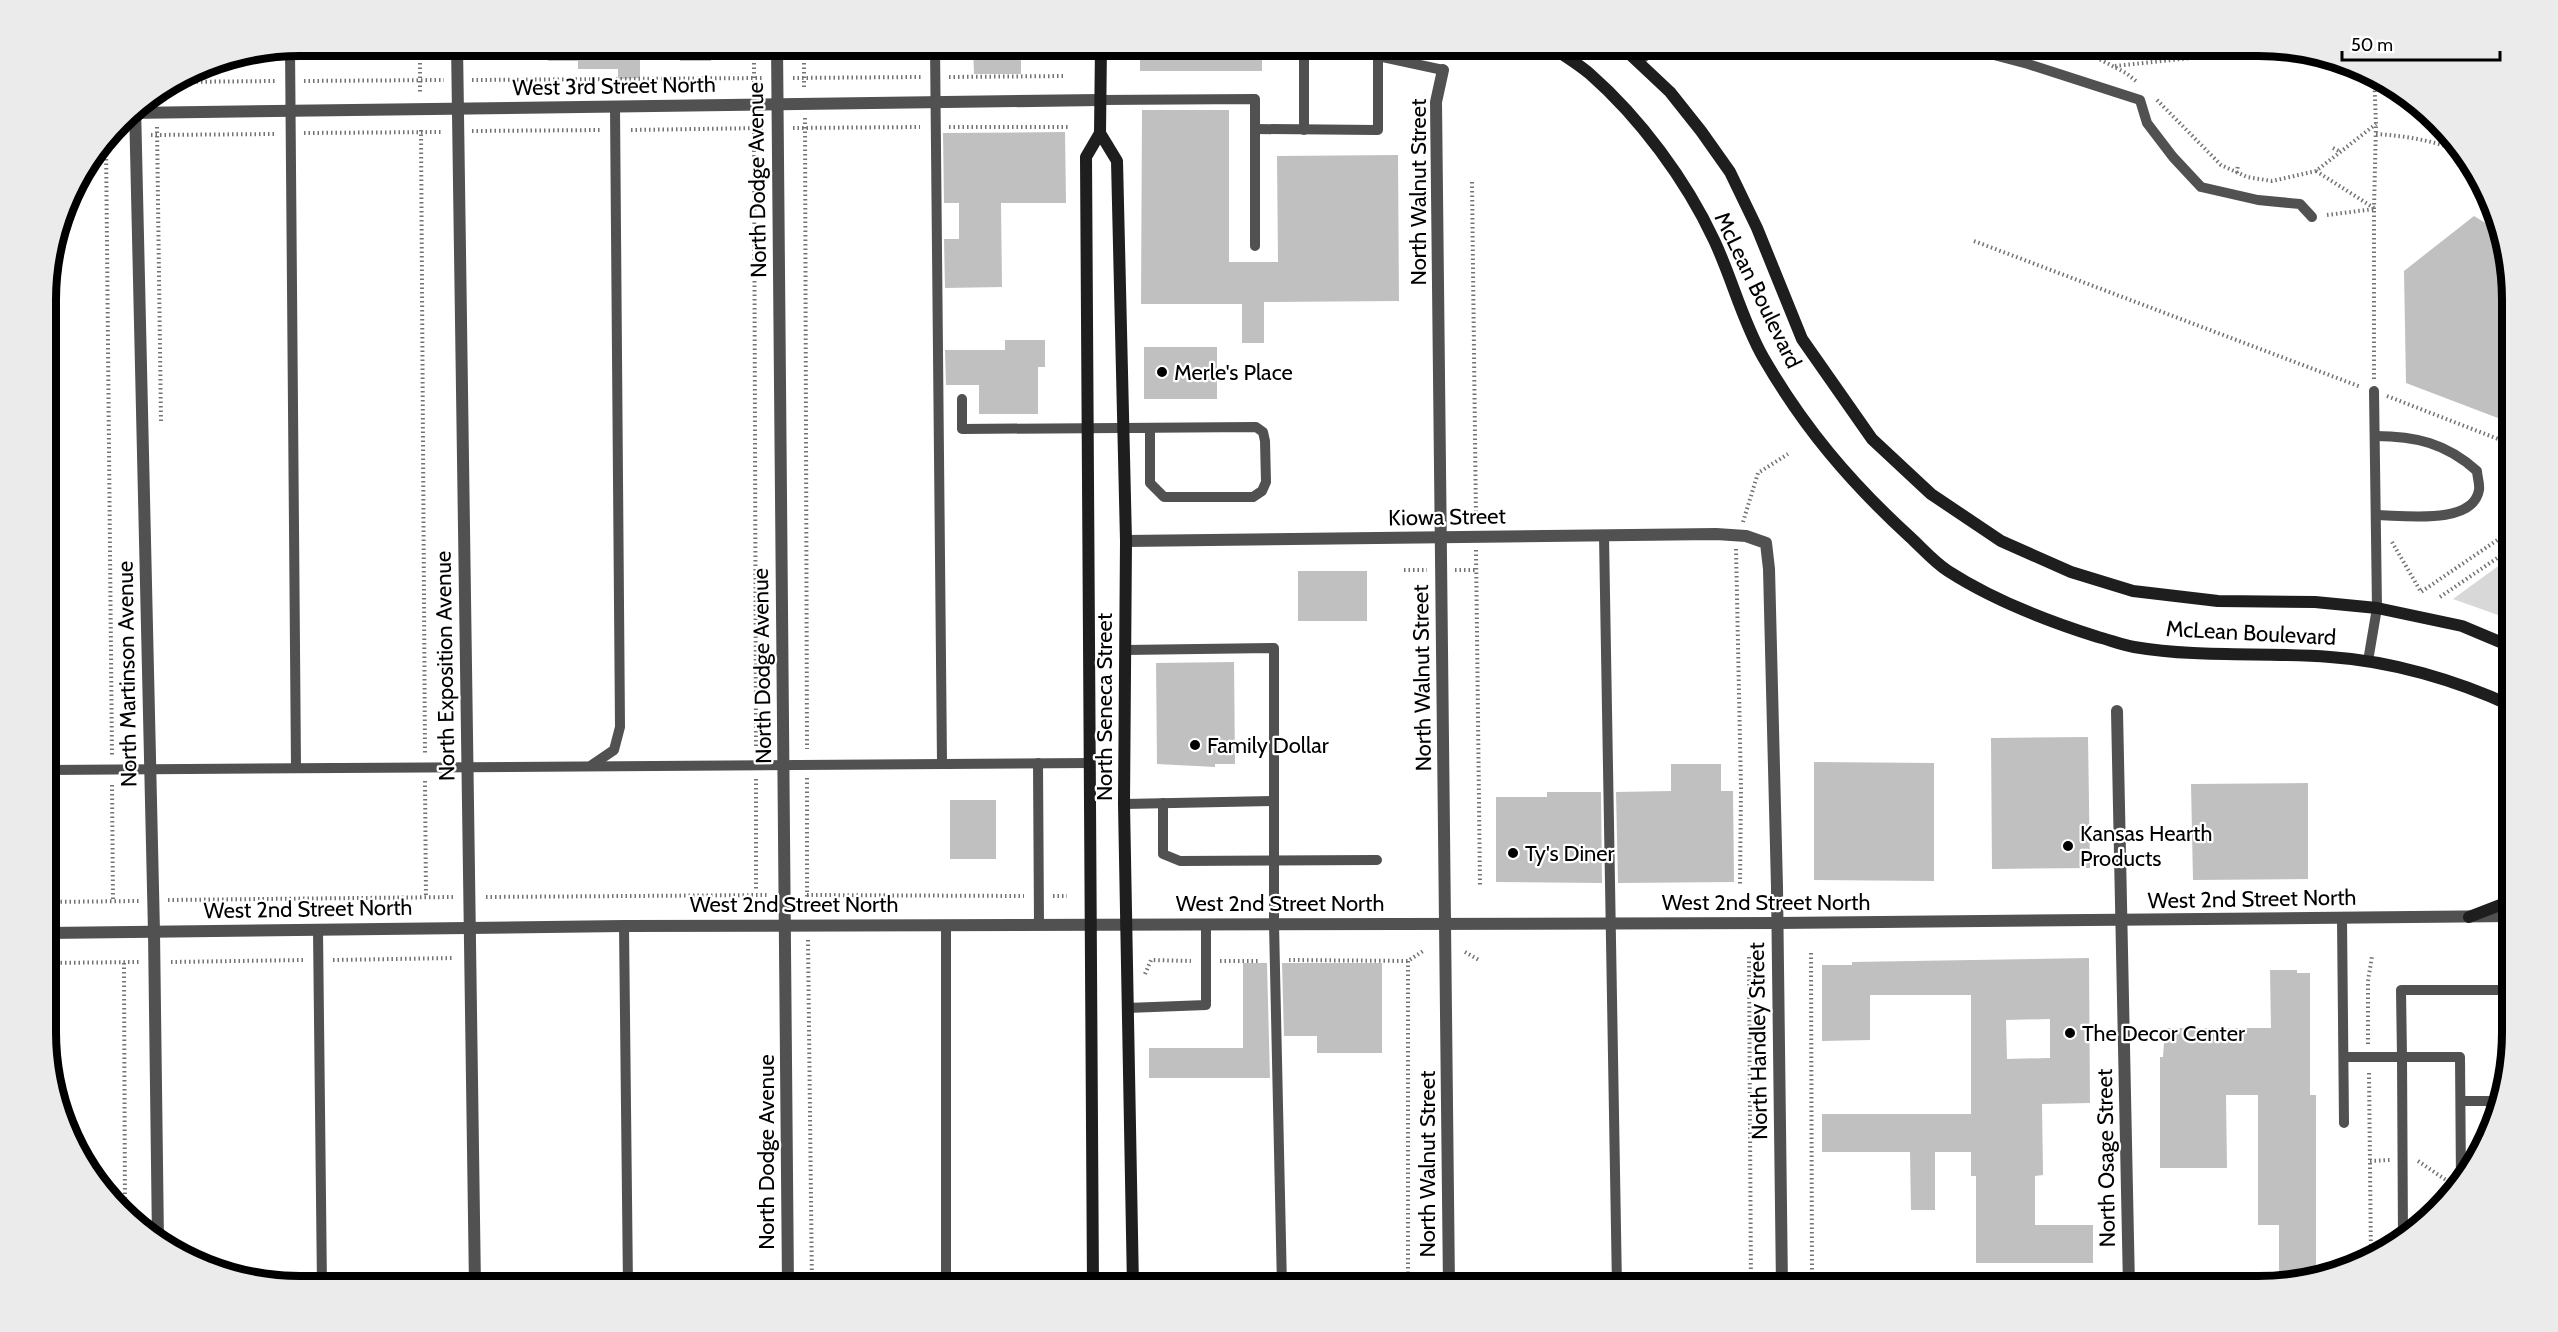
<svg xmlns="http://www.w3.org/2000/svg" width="2558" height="1332" font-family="Cabin,sans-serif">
  <rect width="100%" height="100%" fill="#fff"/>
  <polygon fill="#d8d8d8" points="2512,556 2512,620 2453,599"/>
  <g fill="#c0c0c0" fill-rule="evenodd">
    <polygon points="548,45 640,45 640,78 618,79 618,69 578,69 578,61 548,61"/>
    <polygon points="680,45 712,45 711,61 680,61"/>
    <polygon points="973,45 1021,45 1021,74 974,74"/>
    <rect x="1140" y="45" width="122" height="26"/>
    <polygon points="1142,110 1229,110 1229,262 1278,262 1277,156 1398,155 1399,301 1264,302 1264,343 1242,343 1242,304 1141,304"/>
    <polygon points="1065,132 1066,203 1001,203 1002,287 945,288 944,239 959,239 959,203 944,203 943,133"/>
    <polygon points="2474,216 2497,230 2511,267 2511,423 2406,383 2404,271"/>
    <polygon points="1005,340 1045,340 1045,367 1038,367 1038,414 979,414 979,385 946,385 945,350 1005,350"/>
    <rect x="1144" y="347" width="73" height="52"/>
    <rect x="1298" y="571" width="69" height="50"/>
    <polygon points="1234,662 1235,764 1215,764 1215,767 1157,764 1156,663"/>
    <polygon points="2088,737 2090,868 1992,869 1991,738"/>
    <polygon points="1814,762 1934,763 1934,881 1814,880"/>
    <polygon points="1671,764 1721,764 1721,791 1733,791 1734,882 1618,883 1616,792 1671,791"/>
    <polygon points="2308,783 2308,879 2193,880 2191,784"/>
    <polygon points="1547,792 1601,792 1602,883 1496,882 1496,797 1547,797"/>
    <rect x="950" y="800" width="46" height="59"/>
    <path d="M2089,958L2090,1103L2042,1104L2043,1175L2035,1176V1225H2093V1263H1976V1176H1971V1152H1935V1210H1911L1910,1152H1822V1114H1971V995H1870V1040L1822,1041V965H1852V962ZM2050,1019V1058L2007,1059L2006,1020Z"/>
    <polygon points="1243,963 1267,963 1270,1078 1149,1078 1149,1048 1243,1048"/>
    <polygon points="1282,963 1382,963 1382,1053 1317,1053 1317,1036 1284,1036"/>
    <polygon points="2270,970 2297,970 2297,973 2310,973 2310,1095 2316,1095 2316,1278 2279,1286 2279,1225 2258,1225 2258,1095 2226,1095 2227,1168 2160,1168 2160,1057 2163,1057 2165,1028 2271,1028"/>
  </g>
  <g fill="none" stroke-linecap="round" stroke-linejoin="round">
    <g stroke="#737373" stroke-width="4" stroke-dasharray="1.5 3" stroke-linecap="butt">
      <polyline points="420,45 420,93"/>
      <polyline points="754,45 754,90"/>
      <polyline points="804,45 804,89"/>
      <polyline points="2072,45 2126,73 2136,81"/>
      <polyline points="2115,66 2200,57"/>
      <polyline points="949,77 1066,76"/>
      <polyline points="793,78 921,77"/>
      <polyline points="472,80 762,78"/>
      <polyline points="304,81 444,80"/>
      <polyline points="174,82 276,81"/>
      <polyline points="2157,100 2221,165 2247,177 2272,181 2316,171 2376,124"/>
      <polyline points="805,118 807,749"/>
      <polyline points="754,119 756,750"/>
      <polyline points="157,127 161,422"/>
      <polyline points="949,127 1068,127"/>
      <polyline points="793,128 920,127"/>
      <polyline points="421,130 425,753"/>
      <polyline points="631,130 764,128"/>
      <polyline points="472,131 602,130"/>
      <polyline points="304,133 443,132"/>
      <path d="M2376,134C2408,136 2435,141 2465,153"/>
      <polyline points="111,135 122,135"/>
      <polyline points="151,135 275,134"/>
      <polyline points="106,141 112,756"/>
      <polyline points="2333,148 2341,152"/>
      <polyline points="2316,171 2374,208"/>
      <polyline points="2237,173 2238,164"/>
      <polyline points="1472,182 1476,522"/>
      <polyline points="2374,209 2376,124 2374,74"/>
      <polyline points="2327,215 2374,209 2374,379"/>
      <polyline points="1974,241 2361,387"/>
      <polyline points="2387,396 2511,444"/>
      <polyline points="1743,522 1758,473 1788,454"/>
      <polyline points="2392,542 2421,592 2512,530"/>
      <polyline points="1736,549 1741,788 1740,884"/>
      <polyline points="1476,550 1480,886"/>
      <polyline points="1404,570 1427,570"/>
      <polyline points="1455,570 1476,570"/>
      <polyline points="2440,597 2512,548"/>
      <polyline points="807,778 807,911"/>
      <polyline points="756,779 756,889"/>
      <polyline points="425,781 426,898"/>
      <polyline points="112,785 113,901"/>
      <polyline points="807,895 1024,896"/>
      <polyline points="1053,896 1067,896"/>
      <polyline points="486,897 769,895"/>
      <polyline points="168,900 454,897"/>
      <polyline points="47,902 139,901"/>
      <polyline points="808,940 812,1287"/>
      <polyline points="1465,952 1479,960"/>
      <polyline points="1811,953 1812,1287"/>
      <polyline points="333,960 454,958"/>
      <polyline points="1289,960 1408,961 1423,951"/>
      <polyline points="1220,961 1260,961"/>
      <polyline points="1408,961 1408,1287"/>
      <polyline points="171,962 304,960"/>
      <polyline points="47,963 139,962"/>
      <polyline points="124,963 125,1216"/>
      <polyline points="1145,974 1151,960 1191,961"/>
      <polyline points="2368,1044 2368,981 2372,956"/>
      <polyline points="2369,1073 2371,1258"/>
      <polyline points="2370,1161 2390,1160"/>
      <polyline points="2418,1161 2446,1180"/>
      <polyline points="1751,1287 1749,957 1762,951"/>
    </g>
    <g stroke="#515151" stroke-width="10">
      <polyline points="935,45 942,763"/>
      <polyline points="1304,45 1304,130"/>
      <polyline points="1956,45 2028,64 2140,100 2147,123 2173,157 2201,187 2258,200 2300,204 2312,217"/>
      <polyline points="290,47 296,768"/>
      <polyline points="1378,56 1443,70"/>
      <polyline points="1639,61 1659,45"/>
      <polyline points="1100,100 1255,99 1255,246"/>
      <polyline points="1255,129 1378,130 1378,56 1351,45"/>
      <polyline points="962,399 962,429 1256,427 1263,432 1265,441 1266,482 1262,491 1253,497 1164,497 1150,483 1150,428"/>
      <path d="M2375,436C2415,436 2446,443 2477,471C2477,476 2480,484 2479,490C2473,526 2402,515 2376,515"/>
      <polyline points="1604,536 1617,1287"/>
      <polyline points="1125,650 1274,648 1274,924 1282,1287"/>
      <polyline points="2368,661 2377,608 2374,391"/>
      <polyline points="1038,763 1039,925"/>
      <polyline points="592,765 614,750 620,727 615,107"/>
      <polyline points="47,770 1090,763"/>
      <polyline points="1163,803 1163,854 1180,861 1377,860"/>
      <polyline points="1124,804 1274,801"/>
      <polyline points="2342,919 2344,1123"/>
      <polyline points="946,925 946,1287"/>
      <polyline points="624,926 628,1287"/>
      <polyline points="318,930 322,1287"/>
      <polyline points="1127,1008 1206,1005 1206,924"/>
      <polyline points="2344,1057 2402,1057 2403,1241"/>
      <polyline points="2461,1101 2497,1101"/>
      <polyline points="2461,1183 2460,1057 2402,1057 2401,990 2513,990"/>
    </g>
    <g stroke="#515151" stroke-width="12">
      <polyline points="457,45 475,1287"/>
      <polyline points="777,45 788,1287"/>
      <polyline points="1443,70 1436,102 1449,1287"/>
      <polyline points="135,106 154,932 158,1241"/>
      <polyline points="129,113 1100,100"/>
      <polyline points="1126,541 1716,534 1746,536 1766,543 1769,569 1777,887 1782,1287"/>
      <polyline points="2117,711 2129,1287"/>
    </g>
    <polyline stroke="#515151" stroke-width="12" points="47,933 624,926 1778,923 2513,916"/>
    <g stroke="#1e1e1e" stroke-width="12">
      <path d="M1548,45C1562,54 1577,63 1590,74C1640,118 1686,180 1714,240C1732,278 1742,320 1763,357C1804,428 1850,482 1910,537C1922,548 1934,562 1948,571C1993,600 2047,621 2098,637C2110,640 2122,645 2134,647C2199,658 2264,652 2330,657C2391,661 2456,680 2512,706"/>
      <polyline points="1620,45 1670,92 1701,131 1730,172 1757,228 1802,339 1872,439 1931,494 2001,541 2071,572 2133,591 2218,601 2315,602 2377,608 2462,626 2512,647"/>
      <polyline points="1100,133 1117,161 1126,541 1124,804 1133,1287"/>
      <polyline points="2469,917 2513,900"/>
      <polyline points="1093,1287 1086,157 1100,133 1101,45"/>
    </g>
  </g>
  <g fill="#000" stroke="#fff" stroke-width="2">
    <circle cx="1162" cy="372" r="6"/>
    <circle cx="1195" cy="745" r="6"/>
    <circle cx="2068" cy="846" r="6"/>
    <circle cx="1513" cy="853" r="6"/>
    <circle cx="2070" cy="1033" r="6"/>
  </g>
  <g text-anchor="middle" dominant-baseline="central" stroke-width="4.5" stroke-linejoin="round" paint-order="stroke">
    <g font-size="22" fill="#000" stroke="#fff">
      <text transform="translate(614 86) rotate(-1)">West 3rd Street North</text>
      <text transform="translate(757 180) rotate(-91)">North Dodge Avenue</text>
      <text transform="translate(1418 192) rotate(-90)">North Walnut Street</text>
      <text transform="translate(1758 290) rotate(64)">McLean Boulevard</text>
      <text transform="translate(1447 517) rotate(-1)">Kiowa Street</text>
      <text transform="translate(2251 633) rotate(3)">McLean Boulevard</text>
      <text transform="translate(445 666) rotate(-91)">North Exposition Avenue</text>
      <text transform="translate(762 666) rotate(-91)">North Dodge Avenue</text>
      <text transform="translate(127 674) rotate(-91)">North Martinson Avenue</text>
      <text transform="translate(1422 678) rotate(-91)">North Walnut Street</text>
      <text transform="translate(1104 707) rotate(-90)">North Seneca Street</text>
      <text transform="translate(2252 899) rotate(-1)">West 2nd Street North</text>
      <text x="1766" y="902">West 2nd Street North</text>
      <text x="1280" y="903">West 2nd Street North</text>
      <text x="794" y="904">West 2nd Street North</text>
      <text transform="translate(308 909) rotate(-1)">West 2nd Street North</text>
      <text transform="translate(1758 1041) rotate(-91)">North Handley Street</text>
      <text transform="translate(766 1152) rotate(-90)">North Dodge Avenue</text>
      <text transform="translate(2106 1158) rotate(-91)">North Osage Street</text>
      <text transform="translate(1427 1164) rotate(-90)">North Walnut Street</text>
    </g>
    <g font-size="22" fill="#000" stroke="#fff" text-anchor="start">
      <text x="1174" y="372">Merle's Place</text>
      <text x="1207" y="745">Family Dollar</text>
      <text x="2080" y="833">Kansas Hearth<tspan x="2080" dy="25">Products</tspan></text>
      <text x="1525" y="853">Ty's Diner</text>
      <text x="2082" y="1033">The Decor Center</text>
    </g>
  </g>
  <path d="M0 0H2558V1332H0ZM300 56H2258A244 244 0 0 1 2502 300V1032A244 244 0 0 1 2258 1276H300A244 244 0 0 1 56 1032V300A244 244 0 0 1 300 56Z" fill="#ebebeb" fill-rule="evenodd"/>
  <path fill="none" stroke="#000" stroke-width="8" d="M300 56H2258A244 244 0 0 1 2502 300V1032A244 244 0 0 1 2258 1276H300A244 244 0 0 1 56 1032V300A244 244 0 0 1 300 56Z"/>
  <path d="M2342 51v9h158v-9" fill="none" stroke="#000000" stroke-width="3"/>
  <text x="2351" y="51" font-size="18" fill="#000000" stroke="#ffffff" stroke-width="4.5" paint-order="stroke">50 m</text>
</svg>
